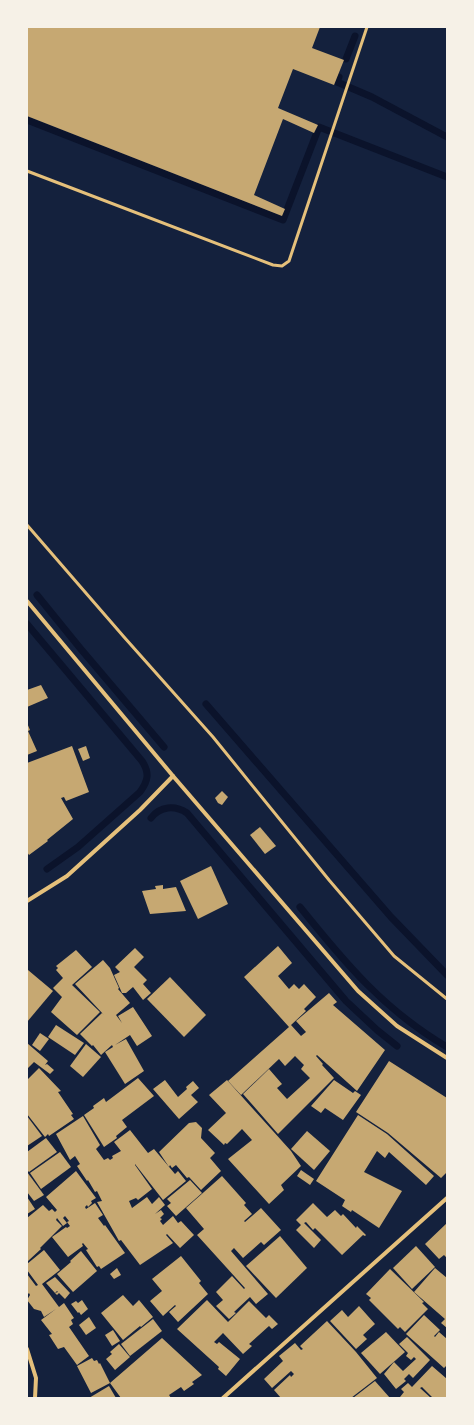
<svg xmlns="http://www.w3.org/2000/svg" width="474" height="1425" font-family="'Space Grotesk',sans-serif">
  <rect width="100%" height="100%" fill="#14213d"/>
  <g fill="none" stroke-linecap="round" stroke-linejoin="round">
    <g stroke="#0b132b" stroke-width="7">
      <polyline points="346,59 355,36"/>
      <polyline points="339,77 337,82 372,97 447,137"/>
      <polyline points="27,120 283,220 319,127 447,177"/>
      <polyline points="37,595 80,648 164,747"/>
      <path d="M27,624L142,761C150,773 148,781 140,792L78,847L47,869"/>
      <polyline points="206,704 391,917 447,975"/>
      <path d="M151,818C160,806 175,805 187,813L346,1001L377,1030L397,1046"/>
      <path d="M300,907C345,963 384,1010 447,1047"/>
    </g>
  </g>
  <g fill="#c6a872">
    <polygon points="27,27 320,27 312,48 344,60 334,85 293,69 278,108 318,125 314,133 283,119 254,195 285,209 282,216 27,116"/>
    <polygon points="41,685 48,698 27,707 27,690"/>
    <polygon points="27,723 30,730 28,731 37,751 27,755"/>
    <polygon points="72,746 89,792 66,801 64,797 61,798 73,819 47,840 48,841 29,855 27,852 27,763"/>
    <polygon points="86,746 90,758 83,761 78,749"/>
    <polygon points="222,791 228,797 222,805 218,803 215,798"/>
    <polygon points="260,827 276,846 265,854 250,835"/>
    <polygon points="211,866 228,904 198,919 180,881"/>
    <polygon points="163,885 163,889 176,887 186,911 150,914 142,891 156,889 155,886"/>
    <polygon points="278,946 292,963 278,976 289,989 294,984 299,989 304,984 316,997 304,1009 306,1011 291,1025 301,1036 306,1032 296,1021 329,993 337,1002 333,1005 385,1050 357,1091 317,1055 316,1056 323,1064 322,1065 334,1078 278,1134 243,1094 269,1069 282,1084 277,1088 287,1099 310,1078 301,1069 304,1065 295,1056 285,1066 279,1059 241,1095 228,1081 289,1027 244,977"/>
    <polygon points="135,948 144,957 134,967 147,980 143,984 151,993 143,1000 133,987 126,993 122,993 114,975 120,972 115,967"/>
    <polygon points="76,950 92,967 72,985 100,1012 77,1035 51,1012 62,997 53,988 63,978 56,970 58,968 56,966"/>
    <polygon points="103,960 110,968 119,988 118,989 130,1003 116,1015 122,1023 118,1016 133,1007 152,1036 137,1046 130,1035 115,1045 126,1039 144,1071 125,1084 105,1052 113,1047 112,1045 101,1055 93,1045 92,1046 80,1034 102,1013 104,1015 75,984"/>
    <polygon points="28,970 53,991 27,1022 27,971"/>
    <polygon points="170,977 206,1015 184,1037 147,999"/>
    <polygon points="56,1025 84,1043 75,1055 48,1037"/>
    <polygon points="40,1033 49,1039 40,1051 32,1045"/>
    <polygon points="27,1043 48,1061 45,1065 47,1064 54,1070 50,1074 34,1062 27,1069"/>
    <polygon points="86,1044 101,1057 83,1077 70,1066"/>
    <polygon points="389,1061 447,1098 447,1172 441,1178 388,1133 356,1112"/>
    <polygon points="39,1068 61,1091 58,1092 73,1114 71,1115 74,1119 49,1136 48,1134 45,1137 27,1114 27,1080"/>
    <polygon points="138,1078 154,1096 122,1120 127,1127 116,1136 117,1138 104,1147 84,1115 94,1108 93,1106 104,1098 106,1102"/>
    <polygon points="165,1080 178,1097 187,1089 186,1087 193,1081 199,1088 191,1095 198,1102 179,1119 153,1089"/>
    <polygon points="227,1080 291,1151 301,1166 281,1185 284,1190 269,1204 228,1159 252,1140 242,1129 227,1144 225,1143 224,1145 208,1130 226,1113 209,1095"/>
    <polygon points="334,1080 353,1093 355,1091 361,1095 343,1120 325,1108 321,1113 311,1106"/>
    <polygon points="358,1115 387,1134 434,1176 426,1185 389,1152 385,1158 377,1151 364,1172 402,1191 379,1228 352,1210 351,1212 342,1206 345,1200 316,1181"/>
    <polygon points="27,1116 42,1136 27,1146"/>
    <polygon points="83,1116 100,1145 96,1149 104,1160 108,1158 110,1160 113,1158 112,1156 121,1151 114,1142 130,1130 148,1153 154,1149 175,1174 178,1171 186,1181 163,1200 135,1164 135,1165 152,1189 138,1200 136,1198 129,1201 132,1208 147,1197 152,1204 159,1197 165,1205 155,1214 161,1210 164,1214 160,1218 162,1219 160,1221 163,1225 173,1216 178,1223 181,1221 194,1235 180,1248 167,1234 166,1235 173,1243 140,1265 121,1240 119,1241 97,1202 102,1201 97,1191 95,1192 88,1180 87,1181 77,1166 80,1164 75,1156 70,1160 56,1134"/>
    <polygon points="196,1122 202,1128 201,1138 215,1153 210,1158 221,1171 201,1190 189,1177 187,1178 176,1165 172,1168 170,1165 169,1167 159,1152 189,1123"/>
    <polygon points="307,1131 330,1151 314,1170 291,1149"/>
    <polygon points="46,1138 57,1152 29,1172 27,1170 27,1152"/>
    <polygon points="60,1152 71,1167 41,1189 30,1173"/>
    <polygon points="301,1170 314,1179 310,1185 297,1176"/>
    <polygon points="76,1171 96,1198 91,1201 92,1203 88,1207 87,1205 85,1207 86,1209 95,1203 103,1215 98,1218 104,1226 105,1225 125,1253 101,1269 99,1266 97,1267 86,1250 88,1249 83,1243 82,1244 83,1246 68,1257 52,1237 66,1227 67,1228 70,1226 67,1222 69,1221 65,1216 63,1218 67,1223 63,1226 57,1218 56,1220 62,1226 40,1248 41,1249 28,1261 27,1218 43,1205 49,1211 52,1209 55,1212 57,1210 46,1197"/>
    <polygon points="27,1172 44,1195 34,1201 27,1192"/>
    <polygon points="222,1176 246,1203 244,1205 252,1214 244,1221 245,1222 261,1208 281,1230 264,1245 261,1242 243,1258 234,1248 231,1251 268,1294 256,1304 250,1297 234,1312 236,1313 229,1319 216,1306 223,1300 216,1292 232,1276 244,1289 245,1288 197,1235 204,1229 186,1208"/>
    <polygon points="190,1180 202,1193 176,1216 167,1206 171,1203 167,1199"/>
    <polygon points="27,1197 35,1209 27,1214"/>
    <polygon points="313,1203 327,1217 335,1210 341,1216 343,1214 356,1228 357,1226 366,1235 365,1236 363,1235 342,1255 315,1228 313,1230 306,1222 304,1223 321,1240 314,1248 296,1230 301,1225 296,1220"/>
    <polygon points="447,1223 447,1258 444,1255 439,1259 425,1244"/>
    <polygon points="280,1236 307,1268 276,1298 246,1266"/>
    <polygon points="416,1246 435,1267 412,1289 393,1268"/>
    <polygon points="44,1250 60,1270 42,1284 59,1307 64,1303 74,1318 71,1320 73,1324 69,1327 89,1356 77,1365 64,1347 58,1349 49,1335 52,1334 41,1320 56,1309 44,1317 41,1311 34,1309 27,1300 30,1295 29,1293 27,1295 27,1274 36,1286 38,1285 27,1270 27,1264"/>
    <polygon points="81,1251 97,1271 73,1292 57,1274 71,1262 70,1261"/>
    <polygon points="181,1256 201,1281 199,1283 208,1294 178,1322 169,1312 176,1306 175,1305 163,1316 150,1301 162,1291 152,1279"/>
    <polygon points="117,1268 121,1275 114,1279 110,1274"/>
    <polygon points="435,1268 447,1278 446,1284 447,1285 447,1328 441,1323 445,1319 414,1292"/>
    <polygon points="390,1269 424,1302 422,1303 428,1309 405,1332 400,1327 398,1329 369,1300 371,1298 366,1294"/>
    <polygon points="55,1277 70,1293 65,1299 59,1293 57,1295 55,1293 58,1292 57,1291 55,1293 46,1283"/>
    <polygon points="123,1295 133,1306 139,1300 153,1317 141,1327 140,1326 123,1340 101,1313"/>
    <polygon points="82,1300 88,1309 81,1315 79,1312 78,1313 71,1304 76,1301 78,1303"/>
    <polygon points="207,1300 228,1322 249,1301 266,1318 269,1315 278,1324 272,1329 269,1326 249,1344 252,1346 243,1354 223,1333 214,1342 217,1344 219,1342 240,1359 226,1376 218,1369 219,1367 177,1329"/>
    <polygon points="359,1306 375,1324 363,1335 367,1339 356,1349 330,1321 342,1310 348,1317"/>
    <polygon points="424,1315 440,1330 434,1336 435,1337 439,1332 447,1339 447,1365 444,1368 406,1334"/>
    <polygon points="89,1317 96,1328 86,1335 79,1325"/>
    <polygon points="153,1319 162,1331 130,1356 121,1344"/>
    <polygon points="327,1321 356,1352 377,1378 351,1398 281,1398 274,1390 290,1375 291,1377 294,1374 291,1371 272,1388 264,1379 283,1361 279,1356 295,1343 301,1350 303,1349 300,1346"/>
    <polygon points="113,1330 120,1341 112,1346 105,1335"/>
    <polygon points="386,1332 405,1352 380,1374 361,1353"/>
    <polygon points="407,1337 430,1360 413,1378 409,1374 404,1379 406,1381 396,1389 384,1374 394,1362 403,1371 416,1359 414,1357 411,1360 406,1356 408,1353 399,1344"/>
    <polygon points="162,1338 202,1375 192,1382 194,1384 184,1391 181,1387 169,1395 171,1398 121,1398 110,1383"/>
    <polygon points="119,1344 130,1357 115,1370 106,1359 112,1354 110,1352"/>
    <polygon points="92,1358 94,1361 97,1360 99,1364 100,1363 110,1383 91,1393 77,1366"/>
    <polygon points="432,1366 447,1379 447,1398 433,1398 422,1387 420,1388 431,1398 401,1398 400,1397 404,1392 401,1389 408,1383 412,1387"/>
    <polygon points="375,1381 390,1398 353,1398"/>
    <polygon points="109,1386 116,1398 89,1398"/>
  </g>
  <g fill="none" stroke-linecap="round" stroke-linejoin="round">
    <g stroke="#e5c07b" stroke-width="3">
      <polyline points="27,171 273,265 282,266 289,261 367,27"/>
      <polyline points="27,525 124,637 213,737 329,880 394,956 447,999"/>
    </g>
    <g stroke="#e5c07b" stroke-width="4">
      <polyline points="27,601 173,776 358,991 397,1026 447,1058"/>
      <polyline points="27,901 67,876 140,810 173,776"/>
      <polyline points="27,1349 36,1378 35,1398"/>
      <polyline points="223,1398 447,1198"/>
    </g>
  </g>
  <rect width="474" height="1425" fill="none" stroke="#f6f1e7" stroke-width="56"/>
</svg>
